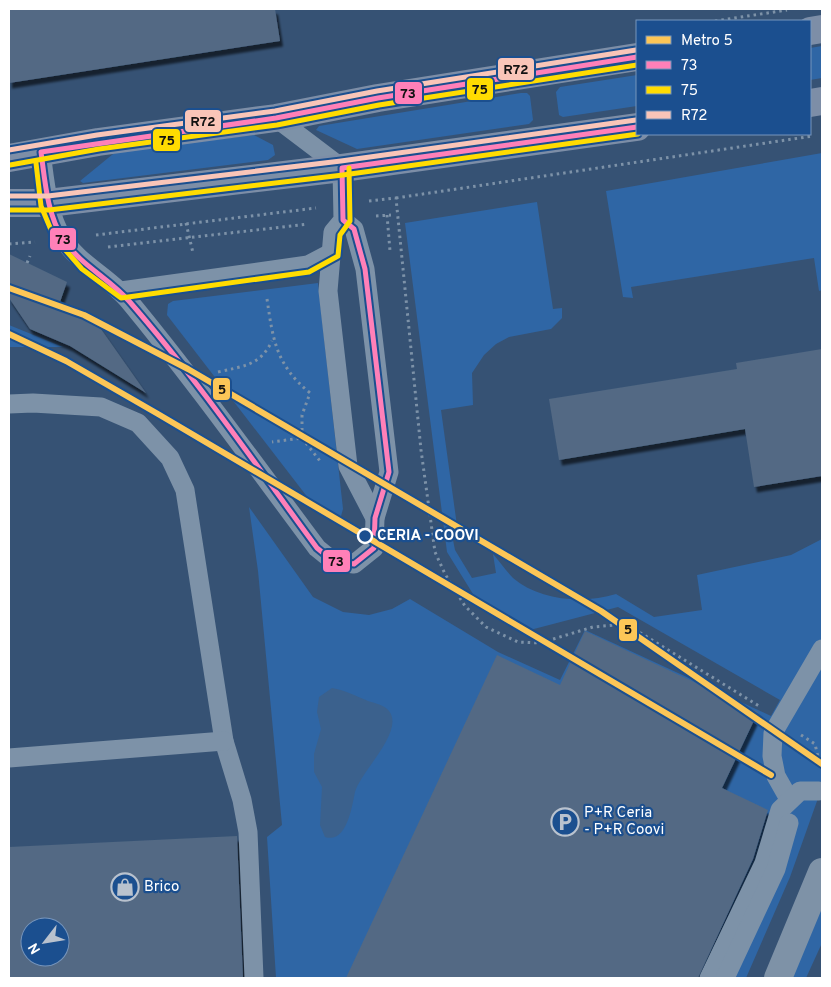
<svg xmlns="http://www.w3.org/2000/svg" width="831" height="987" font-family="Overpass,sans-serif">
  <defs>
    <filter id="shadow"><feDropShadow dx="3" dy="5.5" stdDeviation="1" flood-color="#0009"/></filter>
  </defs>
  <rect width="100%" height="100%" fill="#365274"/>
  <g fill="#2f66a5">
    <polygon points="822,46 822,78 810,80 810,48"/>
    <polygon points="637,75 637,106 563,117 559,115 556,92 560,87"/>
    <polygon points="521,93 527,93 530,96 533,120 529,124 357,149 316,130 319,126"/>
    <polygon points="254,135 273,145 275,155 268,160 83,183 80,181 113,154 122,151"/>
    <polygon points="822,153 822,290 819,291 814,258 631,287 633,298 623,297 606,191"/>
    <path d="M537,202L553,309L562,308V318L551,329L509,337L496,344L484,355L472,373L473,405L441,410L458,533L452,535L455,550L472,578L496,573L493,554C500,562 506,571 513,578C540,601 584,604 616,594L654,617L702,610L697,575L791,555L822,539V787L790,877L746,978H276L267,837L282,825L258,571L249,507L313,597L343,612L369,615L392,609L410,599L498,652L560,680L585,630L771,716L780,700L618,607L530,630L500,621L473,594L447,552L405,223Z"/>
    <polygon points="318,283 343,509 341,516 335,521 322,516 167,315 168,304 173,301"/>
    <polygon points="9,325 63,347 9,347"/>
    <polygon points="822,903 822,943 806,978 791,978"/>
  </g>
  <path fill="#3b618d" d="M332,688C345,690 356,696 368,701C374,703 385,705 389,711C405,731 361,771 355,792C352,806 347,844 325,837L320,825L322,787L314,772V754L321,729L317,712L319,697Z"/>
  <g fill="#526984" fill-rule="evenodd" filter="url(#shadow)">
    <polygon points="9,9 275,9 280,41 9,83"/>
    <polygon points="9,254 67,282 60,302 89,312 146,393 70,346 30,329 9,298"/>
    <polygon points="822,349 822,476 754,487 745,429 559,460 549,399 737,369 736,363"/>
    <polygon points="585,631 758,712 722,788 768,810 753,859 698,978 346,978 497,655 560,685"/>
    <path d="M237,836L243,978H9V847ZM30,927H60V957H30Z"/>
  </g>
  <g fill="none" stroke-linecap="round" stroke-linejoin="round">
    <g stroke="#7d92a8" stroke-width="3" stroke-dasharray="2.5 4" stroke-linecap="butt">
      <polyline points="715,21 787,10"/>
      <polyline points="396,198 813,136"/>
      <polyline points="369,201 396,198 421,450 435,552 445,574 465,606 486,627 518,642 540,643 593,627 626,624 759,706"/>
      <polyline points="387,215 390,251"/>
      <polyline points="376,216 391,215"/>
      <polyline points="186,223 193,253"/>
      <polyline points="96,235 316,208"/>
      <polyline points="9,244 35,242"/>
      <polyline points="108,247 308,224"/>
      <polyline points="27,263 30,256"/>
      <path d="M267,299C273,340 276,365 310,393L302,415V438L272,442"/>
      <path d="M218,372C243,366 260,366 272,341"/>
      <polyline points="302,438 320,461"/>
      <polyline points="801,735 815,744 818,757 822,763"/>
    </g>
    <g stroke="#7d92a8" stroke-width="19">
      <polyline points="276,118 342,168 343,220 333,232 328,291 348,466 375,518"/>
      <path d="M41,152C45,181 47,213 63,239C79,264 110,278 129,301C195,381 255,465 317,548L333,561L354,564L374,548L375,518L389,472L365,269L354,229L343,220"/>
      <polyline points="121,291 308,265 331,253"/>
      <polyline points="9,404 33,403 101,407 138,423 170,458 185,490 224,741 242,800 248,832 254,978"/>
      <polyline points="9,758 224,741"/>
      <polyline points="789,799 776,776 772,756 773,733 822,649"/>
      <polyline points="709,978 764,863 780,810 800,791 819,791"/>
      <polyline points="725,978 776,869 789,823"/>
    </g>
    <g stroke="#7d8ea7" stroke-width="28">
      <polyline points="810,31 822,29"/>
      <polyline points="810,103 822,101"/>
      <polyline points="9,158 98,142 276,118 378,98 637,57"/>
      <polyline points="9,203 48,203 342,168 637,127"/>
    </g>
    <polyline stroke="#7e92a7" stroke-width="28" points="778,978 822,872"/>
    <g stroke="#1b4f8f" stroke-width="9">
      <path id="bus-1" d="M637,57L378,98L276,118L41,152C45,181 47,214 63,239C80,265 109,278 129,301C197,379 256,465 317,548L333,561L354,564L374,548L375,518L389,472L365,269L354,229L343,220L342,168L637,127"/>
    </g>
    <g stroke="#1b4f8f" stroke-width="9">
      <g id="bus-2">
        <polyline points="36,163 41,206 54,237 82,269 121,298 309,272 338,256 340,235 350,221 349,168"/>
        <polyline points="10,165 99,149 277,125 379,105 637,65"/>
        <polyline points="9,210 49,210 343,175 638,134"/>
      </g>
    </g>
    <g stroke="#1b4f8f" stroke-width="9">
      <g id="bus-3">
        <polyline points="9,150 97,135 275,111 377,91 636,50"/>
        <polyline points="9,196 48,196 341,161 636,120"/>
      </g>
    </g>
    <use href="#bus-1" stroke="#ff80b8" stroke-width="5"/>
    <use href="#bus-2" stroke="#ffdc01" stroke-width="5"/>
    <use href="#bus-3" stroke="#f9c5b8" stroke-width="5"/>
    <g stroke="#1b4f8f" stroke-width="10">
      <g id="metro-1">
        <polyline points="9,288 84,315 188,369 601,611 822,764"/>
        <polyline points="9,334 66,361 158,414 771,775"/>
      </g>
    </g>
    <use href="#metro-1" stroke="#fcc657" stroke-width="6"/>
  </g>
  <defs>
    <g id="parking-ring" transform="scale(1.4375)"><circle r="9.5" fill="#1b4f8f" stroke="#b9c2ce" stroke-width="1.5"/><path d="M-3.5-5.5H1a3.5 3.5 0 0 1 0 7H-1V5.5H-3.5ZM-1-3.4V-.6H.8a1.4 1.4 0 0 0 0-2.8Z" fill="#b9c2ce"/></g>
    <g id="shop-ring" transform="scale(1.4375)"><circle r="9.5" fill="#1b4f8f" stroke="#b9c2ce" stroke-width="1.5"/><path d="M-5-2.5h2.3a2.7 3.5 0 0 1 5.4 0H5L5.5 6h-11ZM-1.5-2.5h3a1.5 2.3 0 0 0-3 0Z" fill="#b9c2ce"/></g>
  </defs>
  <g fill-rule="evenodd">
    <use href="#parking-ring" x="565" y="822"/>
    <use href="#shop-ring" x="125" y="887"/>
  </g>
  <circle fill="#1b4f8f" stroke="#fff" stroke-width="2.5" cx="365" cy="536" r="7"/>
  <g text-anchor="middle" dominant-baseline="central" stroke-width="4.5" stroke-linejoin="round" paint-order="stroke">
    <g font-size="15" font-weight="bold" fill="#fff" stroke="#1b4f8f" text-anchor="start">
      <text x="377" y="536">CERIA - COOVI</text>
    </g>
    <g font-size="15" fill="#fff" stroke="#1b4f8f" text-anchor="start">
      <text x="584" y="813">P+R Ceria<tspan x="584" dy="17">- P+R Coovi</tspan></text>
      <text x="144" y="887">Brico</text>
    </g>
  </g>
  <g stroke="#1b4f8f" stroke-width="2">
    <rect x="497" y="57" width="38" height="24" rx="5" fill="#f9c5b8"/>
    <rect x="466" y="77" width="28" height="24" rx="5" fill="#ffdc01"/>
    <rect x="394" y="81" width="29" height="24" rx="5" fill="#ff80b8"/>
    <rect x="184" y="109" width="38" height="24" rx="5" fill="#f9c5b8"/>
    <rect x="152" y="128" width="29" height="24" rx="5" fill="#ffdc01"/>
    <rect x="49" y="227" width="28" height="24" rx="5" fill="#ff80b8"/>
    <rect x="212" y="377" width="19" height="24" rx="5" fill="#fcc657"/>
    <rect x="322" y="549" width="29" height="24" rx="5" fill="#ff80b8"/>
    <rect x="618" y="618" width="20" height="24" rx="5" fill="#fcc657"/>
  </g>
  <g font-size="14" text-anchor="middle" font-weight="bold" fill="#111">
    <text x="516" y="74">R72</text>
    <text x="480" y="94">75</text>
    <text x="408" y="98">73</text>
    <text x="203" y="126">R72</text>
    <text x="167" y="145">75</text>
    <text x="63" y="244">73</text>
    <text x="222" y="394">5</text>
    <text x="336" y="566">73</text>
    <text x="628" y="634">5</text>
  </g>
  <rect width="831" height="987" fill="none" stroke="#ffffff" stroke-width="20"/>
  <rect x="636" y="20" width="175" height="115" fill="#1b4f8f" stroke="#7695bc"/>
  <rect x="646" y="36" width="25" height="8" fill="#fcc657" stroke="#7695bc"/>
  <text x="681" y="45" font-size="15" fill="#ffffff">Metro 5</text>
  <rect x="646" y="61" width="25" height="8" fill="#ff80b8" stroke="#7695bc"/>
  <text x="681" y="70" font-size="15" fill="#ffffff">73</text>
  <rect x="646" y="86" width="25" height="8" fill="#ffdc01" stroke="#7695bc"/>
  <text x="681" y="95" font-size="15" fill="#ffffff">75</text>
  <rect x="646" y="111" width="25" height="8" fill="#f9c5b8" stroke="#7695bc"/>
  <text x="681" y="120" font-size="15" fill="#ffffff">R72</text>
  <g transform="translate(45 942) rotate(239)"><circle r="24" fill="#1b4f8f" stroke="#7695bc"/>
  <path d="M0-4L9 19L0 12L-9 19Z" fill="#b9c2ce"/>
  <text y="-8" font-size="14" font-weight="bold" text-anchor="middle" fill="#ffffff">N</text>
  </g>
</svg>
